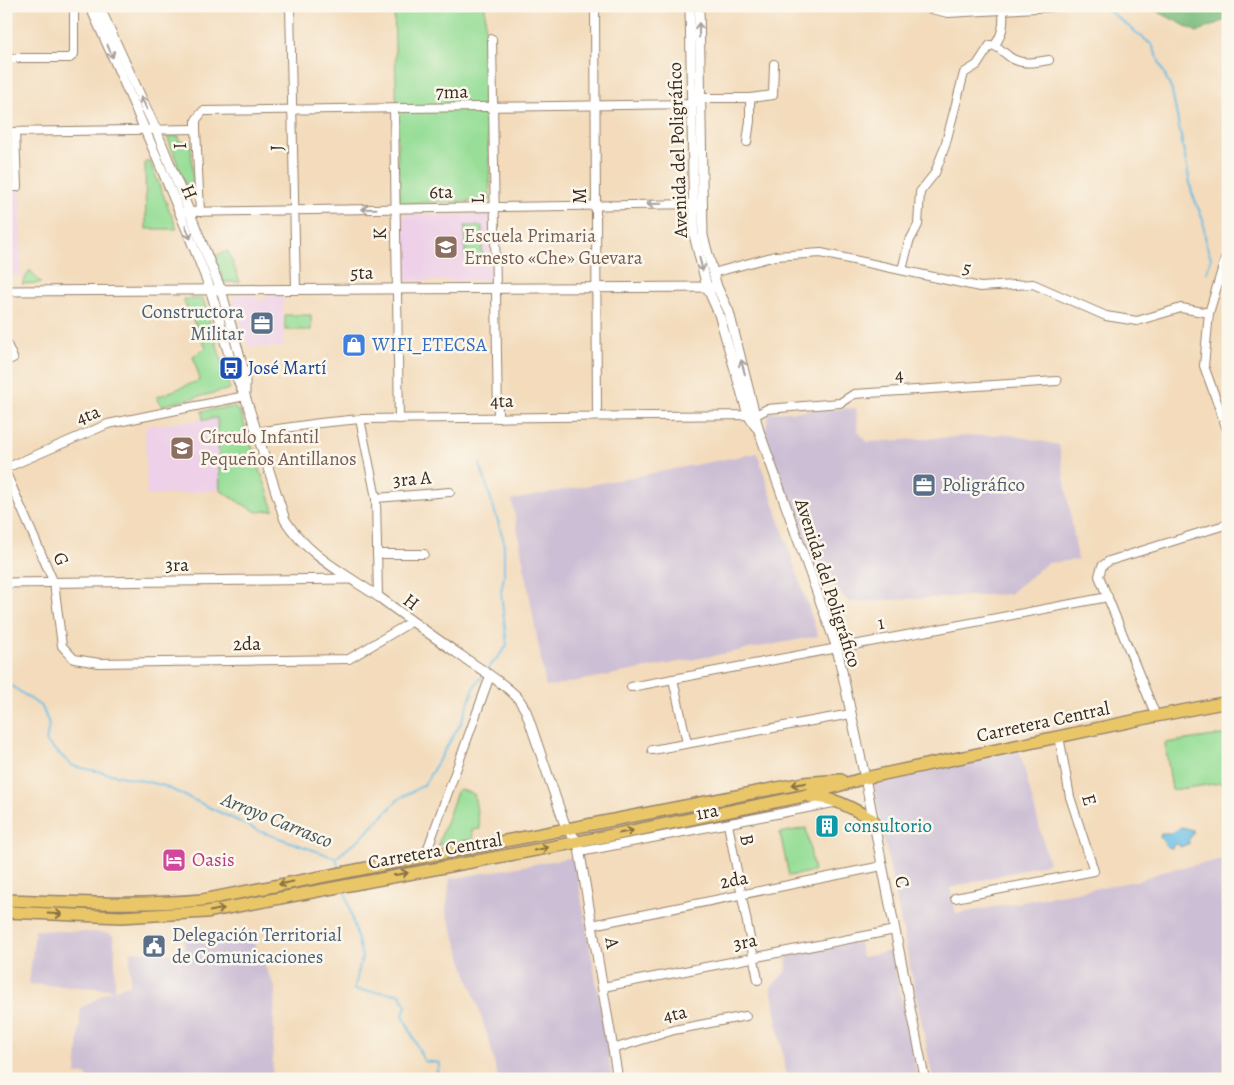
<svg xmlns="http://www.w3.org/2000/svg" width="1234" height="1085" font-family="Alegreya,serif">
  <rect width="100%" height="100%" fill="#fbf7ec"/>
  <filter id="ink" filterUnits="userSpaceOnUse"><feTurbulence type="fractalNoise" baseFrequency=".02" numOctaves="2"/><feDisplacementMap in="SourceGraphic" scale="10" xChannelSelector="R" yChannelSelector="G"/><feConvolveMatrix kernelMatrix="1 2 1 2 8 2 1 2 1" color-interpolation-filters="sRGB"/></filter>
  <filter id="wash" filterUnits="userSpaceOnUse"><feTurbulence type="fractalNoise" baseFrequency=".0096" numOctaves="4" result="noise"/><feDisplacementMap in="SourceGraphic" scale="20" xChannelSelector="R" yChannelSelector="G"/><feGaussianBlur stdDeviation="1.12" result="paint"/><feColorMatrix in="noise" values="0 0 0 0 0 0 0 0 0 0 0 0 0 0 0 0 0 1.4 0 .05"/><feComposite in="paint" operator="in"/></filter>
  <g filter="url(#wash)">
    <rect width="100%" height="100%" fill="#f3dbbb"/>
    <g fill="#eed0e8">
      <rect x="6" y="192" width="15" height="83"/>
      <polygon points="489,214 491,280 403,281 402,215"/>
      <polygon points="283,294 283,347 248,347 233,299 235,295 256,295 257,300 265,300 267,295"/>
      <polygon points="217,418 220,490 147,496 145,426"/>
    </g>
    <g fill="#ccbed4">
      <polygon points="856,408 858,431 867,442 1006,434 1059,445 1078,560 1047,563 1009,594 849,602 820,573 815,574 765,434 769,413"/>
      <polygon points="757,453 818,636 546,687 512,500"/>
      <polygon points="1019,749 1049,863 950,888 956,914 1141,880 1166,870 1228,859 1228,1079 933,1079 873,785"/>
      <polygon points="574,857 606,1037 612,1079 498,1079 489,1040 446,911 450,879"/>
      <polygon points="35,930 109,933 113,936 115,950 115,989 130,985 130,951 184,954 185,938 252,939 275,987 272,1079 87,1079 87,1075 76,1074 81,1008 113,989 29,984"/>
      <polygon points="859,942 862,957 891,951 918,1079 787,1079 771,988 787,969 786,955"/>
    </g>
    <g fill="#98de98" stroke="#6a845b">
      <polygon points="394,6 485,6 490,201 399,203"/>
      <polygon points="167,136 179,136 179,142 191,141 193,187 189,194"/>
      <polygon points="145,162 150,162 177,229 146,229"/>
      <rect x="465" y="226" width="17" height="30"/>
      <polygon points="228,251 240,282 224,282 214,256"/>
      <polygon points="30,270 41,283 22,284"/>
      <polygon points="183,299 203,299 230,389 161,406 157,397 200,380 193,356 206,348"/>
      <rect x="285" y="315" width="26" height="15"/>
      <polygon points="233,407 240,412 274,510 257,512 240,503 220,490 217,418 203,420 202,411"/>
      <polygon points="1228,734 1228,782 1172,790 1165,743"/>
      <polygon points="458,789 474,794 480,829 472,830 473,839 438,845"/>
      <polygon points="806,828 814,871 789,876 780,833"/>
    </g>
    <polygon fill="#7abd80" stroke="#5a744f" points="1147,6 1228,6 1228,19 1197,32"/>
    <polygon fill="#67bee4" stroke="#517481" points="1182,827 1193,830 1193,834 1188,841 1190,843 1180,847 1178,844 1173,845 1172,848 1167,847 1160,837 1161,833 1171,833"/>
    <g fill="none" stroke-linecap="round" stroke-linejoin="round">
      <g stroke="#67bee4" stroke-width="2">
        <polyline points="1103,6 1152,45 1172,91 1192,193 1203,220 1206,244 1211,258 1207,272"/>
        <polyline points="1222,282 1228,290"/>
        <polyline points="480,464 504,541 504,576 501,592 507,646 487,670"/>
        <polyline points="6,682 42,707 49,724 46,742 73,766 162,785 259,831 336,858 339,869"/>
        <polyline points="337,857 363,836 399,799 424,785 461,723 475,685 484,674"/>
        <polyline points="345,890 362,957 354,990 400,994 406,1005 403,1015 424,1061 440,1063 434,1079"/>
      </g>
    </g>
  </g>
  <g filter="url(#ink)">
    <g fill="none" stroke-linecap="round" stroke-linejoin="round">
      <g stroke="#97826c" stroke-width="10">
        <g id="minor">
          <polyline points="290,6 296,290"/>
          <polyline points="595,6 597,416"/>
          <polyline points="918,6 948,13 1053,7"/>
          <polyline points="6,31 7,6"/>
          <polyline points="492,39 498,418"/>
          <path d="M995,45C1003,33 1004,24 1003,10"/>
          <polyline points="6,53 10,58 70,58 74,54 74,6"/>
          <polyline points="394,109 399,419"/>
          <polyline points="6,132 196,129"/>
          <polyline points="747,142 750,121 750,98"/>
          <polyline points="6,187 17,187 15,132"/>
          <polyline points="184,212 698,204"/>
          <polyline points="200,212 196,129 196,120 203,111 693,104 705,98 750,98 773,95 774,64"/>
          <polyline points="1228,250 1209,313 1204,366 1228,432"/>
          <path d="M902,270L909,242L918,225L920,192L935,173L945,146L964,73L977,65L990,45C999,45 1005,55 1013,59C1024,65 1037,62 1049,60"/>
          <polyline points="713,273 775,256 821,253 980,287 1033,284 1106,316 1137,321 1181,308 1209,313"/>
          <polyline points="6,342 13,358 6,361"/>
          <polyline points="360,419 376,498 378,597"/>
          <polyline points="257,432 320,423 360,419 756,415 767,409 840,403 854,394 1057,381"/>
          <polyline points="6,468 108,424 245,396"/>
          <polyline points="6,473 54,583 62,646 74,659 99,663 349,659 411,622"/>
          <polyline points="376,498 450,492"/>
          <polyline points="377,554 424,554"/>
          <polyline points="673,679 687,743"/>
          <polyline points="631,687 1108,597"/>
          <polyline points="1156,716 1099,576 1102,566 1109,561 1228,524"/>
          <polyline points="652,750 851,714"/>
          <polyline points="728,824 758,980"/>
          <polyline points="580,852 833,803"/>
          <polyline points="425,856 490,676"/>
          <polyline points="955,898 1094,871 1070,797 1059,736"/>
          <polyline points="592,925 882,866"/>
          <polyline points="603,987 895,930"/>
          <polyline points="907,991 925,1079"/>
          <polyline points="613,1049 674,1030 746,1016"/>
        </g>
      </g>
      <g stroke="#97826c" stroke-width="11">
        <g id="tertiary">
          <path d="M90,6C131,96 170,186 206,278C221,316 226,359 245,396L285,520C308,556 345,574 379,597C406,617 432,636 460,655C478,668 500,680 516,696C520,700 523,706 526,711L566,828L578,842L618,1079"/>
          <polyline points="99,6 156,130 221,290 245,375 245,393"/>
          <polyline points="690,6 694,235 707,287 719,314 748,415 756,427"/>
          <polyline points="699,6 703,236 717,287 729,312 759,431 837,648 865,778 907,991"/>
          <polyline points="6,291 717,287"/>
          <polyline points="6,583 349,579"/>
        </g>
      </g>
      <g stroke="#97826c" stroke-width="14">
        <g id="primary">
          <path d="M811,797C835,797 853,809 873,820"/>
          <path d="M6,900C72,902 136,906 202,900L803,783L841,780"/>
          <polyline points="6,912 121,917 206,912 578,842 799,797 865,778 1156,716 1228,702"/>
        </g>
      </g>
      <use href="#minor" stroke="#fff" stroke-width="8"/>
      <use href="#tertiary" stroke="#fff" stroke-width="9"/>
      <use href="#primary" stroke="#e9c769" stroke-width="11"/>
    </g>
    <defs><path id="oneway-shaft" d="M-6 0H5M1.5-3L5.5 0L1.5 3" fill="none" stroke-width="1.6" stroke-linecap="round" stroke-linejoin="round" transform="scale(1.25)"/></defs>
    <g stroke="#a79f9a">
      <use href="#oneway-shaft" transform="translate(699 30) rotate(-91)"/>
      <use href="#oneway-shaft" transform="translate(110 51) rotate(66)"/>
      <use href="#oneway-shaft" transform="translate(144 103) rotate(-115)"/>
      <use href="#oneway-shaft" transform="translate(654 204) rotate(179)"/>
      <use href="#oneway-shaft" transform="translate(369 209) rotate(179)"/>
      <use href="#oneway-shaft" transform="translate(188 232) rotate(69)"/>
      <use href="#oneway-shaft" transform="translate(701 264) rotate(76)"/>
      <use href="#oneway-shaft" transform="translate(743 367) rotate(-105)"/>
    </g>
    <g stroke="#897140">
      <use href="#oneway-shaft" transform="translate(799 784) rotate(171)"/>
      <use href="#oneway-shaft" transform="translate(626 832) rotate(-11)"/>
      <use href="#oneway-shaft" transform="translate(541 849) rotate(-11)"/>
      <use href="#oneway-shaft" transform="translate(401 874) rotate(-10)"/>
      <use href="#oneway-shaft" transform="translate(286 883) rotate(169)"/>
      <use href="#oneway-shaft" transform="translate(217 910) rotate(-11)"/>
      <use href="#oneway-shaft" transform="translate(55 914) rotate(3)"/>
    </g>
  </g>
  <defs>
    <g id="school-square" transform="scale(1.25)"><rect x="-9" y="-9" width="18" height="18" rx="4" fill="#8d6e63" stroke="#fbf7ec"/><path d="M0-5L7-2L0 1L-7-2ZM-4 1L0 2.5L4 1V4Q0 6-4 4Z" fill="#fff"/></g>
    <g id="office-square" transform="scale(1.25)"><rect x="-9" y="-9" width="18" height="18" rx="4" fill="#5c6f8a" stroke="#fbf7ec"/><path d="M-6-3h4V-5.5h4V-3h4V5H-6ZM-1-4.5V-3h2v-1.5ZM-6 0V1H6V0Z" fill="#fff"/></g>
    <g id="shop-square" transform="scale(1.25)"><rect x="-9" y="-9" width="18" height="18" rx="4" fill="#3f7fe0" stroke="#fbf7ec"/><path d="M-5-2.5h2.3a2.7 3.5 0 0 1 5.4 0H5L5.5 6h-11ZM-1.5-2.5h3a1.5 2.3 0 0 0-3 0Z" fill="#fff"/></g>
    <g id="bus-square" transform="scale(1.25)"><rect x="-9" y="-9" width="18" height="18" rx="4" fill="#1a4fb4" stroke="#fbf7ec"/><path d="M-5-6H5V4H4V6H2V4H-2V6H-4V4H-5ZM-3.5-4V0h7V-4ZM-3.5 1.2v1.5H-2V1.2ZM2 1.2v1.5H3.5V1.2Z" fill="#fff"/></g>
    <g id="building-square" transform="scale(1.25)"><rect x="-9" y="-9" width="18" height="18" rx="4" fill="#0f9aa8" stroke="#fbf7ec"/><path d="M-4-6H4V6H1V3H-1V6H-4ZM-2.5-4.3h1.7v1.8h-1.7ZM.8-4.3h1.7v1.8H.8ZM-2.5-1h1.7V.8h-1.7ZM.8-1h1.7V.8H.8Z" fill="#fff"/></g>
    <g id="hotel-square" transform="scale(1.25)"><rect x="-9" y="-9" width="18" height="18" rx="4" fill="#d1479c" stroke="#fbf7ec"/><path d="M-6-4.5h1.5V1H6V5H4.5V3h-9V5H-6ZM-4 0a1.8 1.8 0 1 1 3.6 0ZM.5 0V-2.5h3Q6-2.5 6 0Z" fill="#fff"/></g>
    <g id="civic-square" transform="scale(1.25)"><rect x="-9" y="-9" width="18" height="18" rx="4" fill="#5c6f8a" stroke="#fbf7ec"/><path d="M-.6-6.5H3V-4.5H.6V-3L4-1V1h2V6H-6V1h2V-1L-.6-3ZM-1.2 2.5V6h2.4V2.5Z" fill="#fff"/></g>
  </defs>
  <g fill-rule="evenodd">
    <use href="#school-square" x="446" y="247"/>
    <use href="#office-square" x="262" y="323"/>
    <use href="#shop-square" x="354" y="345"/>
    <use href="#bus-square" x="231" y="368"/>
    <use href="#school-square" x="182" y="448"/>
    <use href="#office-square" x="924" y="485"/>
    <use href="#building-square" x="827" y="826"/>
    <use href="#hotel-square" x="174" y="860"/>
    <use href="#civic-square" x="154" y="946"/>
  </g>
  <g text-anchor="middle" dominant-baseline="central" stroke-width="5" stroke-linejoin="round" paint-order="stroke">
    <g font-size="19" fill="#3b2a1e" stroke="#fbf7ec">
      <text transform="translate(452 92) rotate(-1)">7ma</text>
      <text transform="translate(180 146) rotate(-93)">I</text>
      <text transform="translate(277 148) rotate(-91)">J</text>
      <text transform="translate(678 150) rotate(-92)">Avenida del Poligráfico</text>
      <text transform="translate(189 192) rotate(67)">H</text>
      <text transform="translate(441 192) rotate(-1)">6ta</text>
      <text transform="translate(580 196) rotate(-90)">M</text>
      <text transform="translate(478 199) rotate(-91)">L</text>
      <text transform="translate(380 234) rotate(-91)">K</text>
      <text transform="translate(967 268) rotate(13)">5</text>
      <text x="362" y="273">5ta</text>
      <text transform="translate(899 375) rotate(-4)">4</text>
      <text transform="translate(502 401) rotate(-1)">4ta</text>
      <text transform="translate(88 415) rotate(-22)">4ta</text>
      <text transform="translate(412 479) rotate(-5)">3ra A</text>
      <text transform="translate(61 559) rotate(67)">G</text>
      <text transform="translate(177 565) rotate(-1)">3ra</text>
      <text transform="translate(828 583) rotate(72)">Avenida del Poligráfico</text>
      <text transform="translate(411 602) rotate(37)">H</text>
      <text transform="translate(881 623) rotate(-10)">1</text>
      <text transform="translate(247 644) rotate(-1)">2da</text>
      <text transform="translate(1043 722) rotate(-12)">Carretera Central</text>
      <text transform="translate(1089 800) rotate(74)">E</text>
      <text transform="translate(707 812) rotate(-11)">1ra</text>
      <text transform="translate(747 840) rotate(79)">B</text>
      <text transform="translate(435 851) rotate(-10)">Carretera Central</text>
      <text transform="translate(734 880) rotate(-11)">2da</text>
      <text transform="translate(902 882) rotate(79)">C</text>
      <text transform="translate(745 942) rotate(-11)">3ra</text>
      <text transform="translate(612 943) rotate(80)">A</text>
      <text transform="translate(675 1014) rotate(-13)">4ta</text>
    </g>
    <g font-size="19" fill="#785e54" stroke="#fbf7ec" text-anchor="start">
      <text x="464" y="236">Escuela Primaria<tspan x="464" dy="22">Ernesto «Che» Guevara</tspan></text>
      <text x="200" y="437">Círculo Infantil<tspan x="200" dy="22">Pequeños Antillanos</tspan></text>
    </g>
    <g font-size="19" fill="#4e5e75" stroke="#fbf7ec" text-anchor="start">
      <text x="244" y="312" text-anchor="end">Constructora<tspan x="244" dy="22">Militar</tspan></text>
      <text x="942" y="485">Poligráfico</text>
      <text x="172" y="935">Delegación Territorial<tspan x="172" dy="22">de Comunicaciones</tspan></text>
    </g>
    <g font-size="19" fill="#366cbe" stroke="#fbf7ec" text-anchor="start">
      <text x="372" y="345">WIFI_ETECSA</text>
    </g>
    <g font-size="19" fill="#164399" stroke="#fbf7ec" text-anchor="start">
      <text x="248" y="368">José Martí</text>
    </g>
    <g font-size="19" fill="#0d838f" stroke="#fbf7ec" text-anchor="start">
      <text x="844" y="826">consultorio</text>
    </g>
    <g font-size="19" fill="#b23c85" stroke="#fbf7ec" text-anchor="start">
      <text x="192" y="860">Oasis</text>
    </g>
    <g font-size="20" font-style="italic" fill="#485659" stroke="#fbf7ec">
      <text transform="translate(277 820) rotate(22)">Arroyo Carrasco</text>
    </g>
  </g>
  <rect width="1234" height="1085" fill="none" stroke="#fbf7ec" stroke-width="25"/>
</svg>
